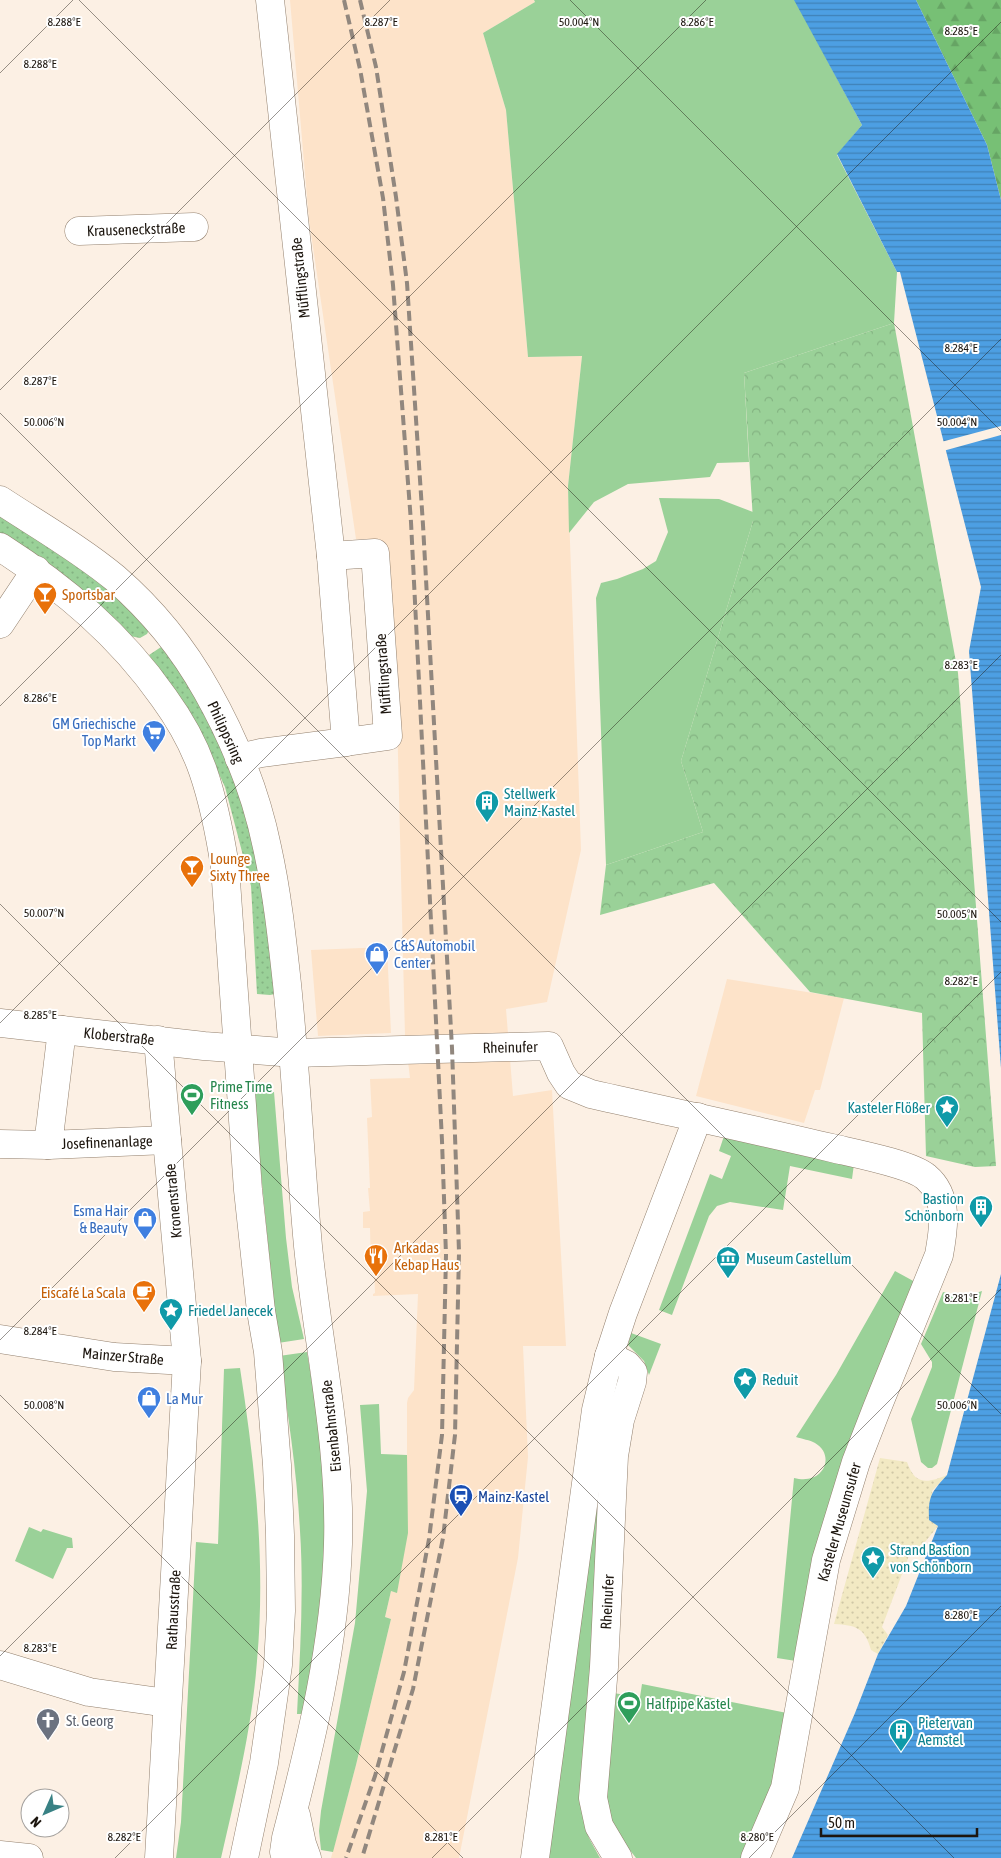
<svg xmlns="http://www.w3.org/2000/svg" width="1001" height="1858" font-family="'Asap Condensed',sans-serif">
  <defs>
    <pattern id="forest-firs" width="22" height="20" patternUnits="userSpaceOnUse" patternTransform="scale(1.25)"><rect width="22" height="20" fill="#77c075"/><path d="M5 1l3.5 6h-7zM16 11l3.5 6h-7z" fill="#66a464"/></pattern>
    <pattern id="sand-dots" width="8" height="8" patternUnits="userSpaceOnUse" patternTransform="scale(1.25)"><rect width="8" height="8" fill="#f2e9c3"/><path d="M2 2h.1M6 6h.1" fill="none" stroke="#cfc7a6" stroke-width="1.8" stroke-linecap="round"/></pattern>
    <pattern id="park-crowns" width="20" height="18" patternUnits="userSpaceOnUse" patternTransform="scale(1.25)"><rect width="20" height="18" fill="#9ad198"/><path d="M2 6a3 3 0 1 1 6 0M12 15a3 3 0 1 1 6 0" fill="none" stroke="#84b382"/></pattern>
    <pattern id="garden-dots" width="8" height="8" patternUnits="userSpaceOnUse" patternTransform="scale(1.25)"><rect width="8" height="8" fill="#9ad198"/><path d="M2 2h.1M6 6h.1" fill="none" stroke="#84b382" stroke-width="1.8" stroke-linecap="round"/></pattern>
    <pattern id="water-rules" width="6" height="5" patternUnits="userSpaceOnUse" patternTransform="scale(1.25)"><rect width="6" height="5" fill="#4d9fe3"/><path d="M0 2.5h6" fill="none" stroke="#3f81b6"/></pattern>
  </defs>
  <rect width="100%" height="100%" fill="#fcf0e4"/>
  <g fill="#fde3c9">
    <polygon points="290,0 534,0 535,2 483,33 506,110 528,357 582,356 568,486 581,850 547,1002 506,1009 513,1096 552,1090 566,1346 523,1346 528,1457 518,1558 459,1858 331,1858 356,1765 391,1619 385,1617 391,1591 397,1592 407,1533 407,1403 408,1398 414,1390 418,1294 373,1296 373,1294 375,1293 374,1268 371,1268 370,1228 363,1228 363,1212 370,1211 368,1188 370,1188 367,1118 372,1117 370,1079 410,1078 405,1036 395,635 380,539 356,539 309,220"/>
    <polygon points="387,947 391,1033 318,1036 311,950"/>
    <polygon points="727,979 844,998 820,1090 815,1090 804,1123 696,1096"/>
  </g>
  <g fill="#9ad198">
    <polygon points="534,0 795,0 862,125 837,155 897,272 894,323 744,373 749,462 717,463 710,477 628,484 594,502 569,533 568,486 582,356 528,357 506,110 483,33 535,2"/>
    <polygon points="659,498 719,499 753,512 753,521 681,761 703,832 606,865 596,598 601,583 617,579 643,569 656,561 668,532"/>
    <polygon points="274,1092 286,1238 292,1287 304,1339 278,1343 253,1093"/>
    <polygon points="724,1136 854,1164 852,1179 790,1166 783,1210 730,1202 717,1206 709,1216 672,1315 659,1310 710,1174 722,1179 731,1156 719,1151"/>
    <path d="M895,1271L917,1283L796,1661L777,1658L794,1478C824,1486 836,1455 815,1443C810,1440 802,1439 796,1437L836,1375Z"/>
    <polygon points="982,1291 937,1464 932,1468 928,1468 921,1462 911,1419 932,1367 932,1362 921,1344 943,1292 963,1297"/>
    <polygon points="631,1333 661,1344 649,1375 644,1361 628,1345"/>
    <path d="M307,1352L321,1438L327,1524L320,1621L303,1714H297C300,1653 304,1591 300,1531C297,1472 288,1414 279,1356Z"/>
    <path d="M240,1368C255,1466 266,1561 257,1661C252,1728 236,1793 221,1858H176L181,1822L196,1542L218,1544L224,1369Z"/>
    <polygon points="614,1374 622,1375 582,1811 589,1838 600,1858 546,1858"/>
    <polygon points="379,1404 381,1454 407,1455 408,1533 397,1593 391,1591 385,1617 391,1619 356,1765 333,1852 321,1850 319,1831 321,1811 355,1623 367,1491 360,1405"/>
    <polygon points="29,1527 41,1532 43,1529 72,1538 73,1548 67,1548 53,1579 15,1561"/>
    <path d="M642,1684L787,1713L772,1794L743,1858H636C627,1846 616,1834 611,1819C599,1788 610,1727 613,1693L640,1697Z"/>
  </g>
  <polygon fill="url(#forest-firs)" points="916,0 1001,0 1001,200 987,145"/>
  <path fill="url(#sand-dots)" d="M880,1458L907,1462C915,1486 928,1483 947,1475L932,1491L938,1526L925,1542L910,1553L882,1627L888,1635L878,1654L871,1650C865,1628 856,1625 834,1624Z"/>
  <polygon fill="url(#park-crowns)" points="894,323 958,673 996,1166 975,1167 926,1156 922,1013 810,992 714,883 600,915 606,865 703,832 681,761 753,521 744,373"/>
  <g fill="url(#garden-dots)">
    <polygon points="0,512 69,557 128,603 149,630 147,634 140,638 130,636 0,536"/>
    <polygon points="164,645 213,721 256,842 275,994 270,995 257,994 251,886 225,787 200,733 170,684 149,655"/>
  </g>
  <g fill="url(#water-rules)">
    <polygon points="794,0 916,0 987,145 1001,200 1001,1068 969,651 981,587 900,272 897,272 837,154 862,125"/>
    <path d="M1001,1274V1858H792L855,1713L878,1654L906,1606L938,1526L929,1520C928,1495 932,1492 947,1475Z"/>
  </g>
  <polygon fill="#fcf0e4" points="1001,426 1001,435 943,451 941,442"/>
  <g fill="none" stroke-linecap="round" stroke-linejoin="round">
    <g stroke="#93806e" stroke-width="29">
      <g id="minor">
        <polyline points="79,231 194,227"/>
        <polyline points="331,556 375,553 388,736 346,742"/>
        <polyline points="0,624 36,570"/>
        <polyline points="239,758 261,753 346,742 331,556 270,0"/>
        <path d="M0,1023L204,1046L294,1053L549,1046L561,1073L569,1085L591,1094C671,1112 751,1129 832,1148C853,1153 911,1164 926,1177C949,1196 944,1228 939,1255L877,1408L856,1462L826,1560L785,1788L755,1858"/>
        <polyline points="62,1030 48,1145 167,1140"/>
        <polyline points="158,1040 187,1361 159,1858"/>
        <polyline points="0,1144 48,1145"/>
        <polyline points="0,1339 114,1357 187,1361"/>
        <polyline points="609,1356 627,1365 633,1372 632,1382 620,1420 614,1456 604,1667 593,1798 599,1826 618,1858"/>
        <polyline points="0,1665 89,1692 167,1703"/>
        <polyline points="0,1855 29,1858"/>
        <polyline points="535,1858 596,1410 609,1356 623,1313 698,1117"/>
      </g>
    </g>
    <g stroke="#93806e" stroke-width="29">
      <g id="major">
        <path d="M0,500C38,525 80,549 115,578C152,610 183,648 207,691C234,739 256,793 267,847C277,892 282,938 287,984C296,1072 300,1159 308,1246C318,1346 341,1444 338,1544C335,1644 311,1742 286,1838L284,1852L286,1858"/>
        <path d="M0,547C64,588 120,635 164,698C180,720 194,745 203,771C214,803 220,835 225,867L248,1190L261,1311L268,1352L277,1465L280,1535L281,1611L278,1665L264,1763L244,1858"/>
        <polyline points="296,1815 302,1844 307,1858"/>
      </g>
    </g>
    <use href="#minor" stroke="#fff" stroke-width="28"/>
    <use href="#major" stroke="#fff" stroke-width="28"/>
    <g stroke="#91877e" stroke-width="4" stroke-dasharray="10 5" stroke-linecap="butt">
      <polyline points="344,0 360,69 383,198 393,285 411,522 442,1141 446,1255 442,1435 429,1539 404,1672 375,1776 346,1858"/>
      <polyline points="360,0 376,67 396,197 407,283 423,525 452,1048 459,1252 455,1435 443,1538 413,1689 362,1858"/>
    </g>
  </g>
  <path fill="none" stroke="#1d160f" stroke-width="1" stroke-opacity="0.45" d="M79,0L1001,922M570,0L1001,431M0,73L73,0M0,390L390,0M0,413L1001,1414M0,706L706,0M0,904L954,1858M0,1023L1001,22M0,1340L1001,339M0,1395L463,1858M0,1656L1001,655M115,1858L1001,972M432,1858L1001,1289M749,1858L1001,1606"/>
  <defs>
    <g id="bar-pin" transform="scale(1.25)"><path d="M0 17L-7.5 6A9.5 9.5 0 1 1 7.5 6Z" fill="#e8710a" stroke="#fff"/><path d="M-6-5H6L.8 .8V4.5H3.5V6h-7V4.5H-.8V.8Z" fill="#fff"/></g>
    <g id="supermarket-pin" transform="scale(1.25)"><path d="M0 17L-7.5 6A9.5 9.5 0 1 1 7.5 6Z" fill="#3f7fe0" stroke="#fff"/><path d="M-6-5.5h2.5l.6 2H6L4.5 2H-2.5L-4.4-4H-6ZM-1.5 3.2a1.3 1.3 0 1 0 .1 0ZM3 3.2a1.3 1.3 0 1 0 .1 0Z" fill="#fff"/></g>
    <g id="building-pin" transform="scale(1.25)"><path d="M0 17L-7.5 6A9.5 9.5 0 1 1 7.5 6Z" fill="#0f9aa8" stroke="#fff"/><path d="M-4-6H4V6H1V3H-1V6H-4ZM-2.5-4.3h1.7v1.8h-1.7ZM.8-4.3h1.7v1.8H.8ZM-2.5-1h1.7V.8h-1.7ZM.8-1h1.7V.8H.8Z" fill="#fff"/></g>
    <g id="shop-pin" transform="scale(1.25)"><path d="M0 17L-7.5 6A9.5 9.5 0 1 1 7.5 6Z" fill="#3f7fe0" stroke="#fff"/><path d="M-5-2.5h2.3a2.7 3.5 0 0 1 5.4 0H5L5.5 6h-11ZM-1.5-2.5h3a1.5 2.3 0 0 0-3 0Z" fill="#fff"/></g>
    <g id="stadium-pin" transform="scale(1.25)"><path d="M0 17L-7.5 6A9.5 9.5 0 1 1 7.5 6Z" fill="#2e9e5b" stroke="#fff"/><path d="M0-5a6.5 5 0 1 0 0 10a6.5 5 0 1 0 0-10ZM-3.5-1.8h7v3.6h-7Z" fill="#fff"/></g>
    <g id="sight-pin" transform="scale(1.25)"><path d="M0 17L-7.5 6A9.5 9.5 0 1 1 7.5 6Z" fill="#0f9aa8" stroke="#fff"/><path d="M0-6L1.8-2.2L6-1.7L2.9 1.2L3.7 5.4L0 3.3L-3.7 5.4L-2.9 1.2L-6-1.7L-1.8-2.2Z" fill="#fff"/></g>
    <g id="restaurant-pin" transform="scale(1.25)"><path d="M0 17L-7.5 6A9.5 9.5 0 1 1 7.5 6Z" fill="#e8710a" stroke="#fff"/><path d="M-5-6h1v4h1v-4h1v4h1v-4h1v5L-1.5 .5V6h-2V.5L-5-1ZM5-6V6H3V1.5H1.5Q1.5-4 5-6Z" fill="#fff"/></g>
    <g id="museum-pin" transform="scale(1.25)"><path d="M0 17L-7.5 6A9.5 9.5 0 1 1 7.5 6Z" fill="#0f9aa8" stroke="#fff"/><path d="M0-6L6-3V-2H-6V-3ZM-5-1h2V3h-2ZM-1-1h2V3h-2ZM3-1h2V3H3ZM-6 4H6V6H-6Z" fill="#fff"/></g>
    <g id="cafe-pin" transform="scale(1.25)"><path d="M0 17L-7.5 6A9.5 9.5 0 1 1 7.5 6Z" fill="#e8710a" stroke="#fff"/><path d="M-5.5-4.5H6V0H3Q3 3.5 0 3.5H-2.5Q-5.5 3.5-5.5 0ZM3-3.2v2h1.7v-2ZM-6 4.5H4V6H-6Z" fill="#fff"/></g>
    <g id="station-pin" transform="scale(1.25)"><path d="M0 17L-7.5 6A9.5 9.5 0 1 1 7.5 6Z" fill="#1a4fb4" stroke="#fff"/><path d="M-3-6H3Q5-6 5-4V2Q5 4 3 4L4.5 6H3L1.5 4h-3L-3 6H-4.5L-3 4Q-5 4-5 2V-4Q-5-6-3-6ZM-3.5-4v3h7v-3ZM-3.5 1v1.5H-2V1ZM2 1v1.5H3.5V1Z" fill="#fff"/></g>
    <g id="church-pin" transform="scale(1.25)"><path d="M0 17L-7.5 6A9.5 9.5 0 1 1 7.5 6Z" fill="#6b7280" stroke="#fff"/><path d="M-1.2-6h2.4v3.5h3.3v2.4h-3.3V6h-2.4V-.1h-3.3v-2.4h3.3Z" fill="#fff"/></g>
  </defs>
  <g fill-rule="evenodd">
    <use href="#bar-pin" x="45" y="594"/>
    <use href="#supermarket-pin" x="154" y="732"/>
    <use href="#building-pin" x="487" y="802"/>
    <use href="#bar-pin" x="192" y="867"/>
    <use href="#shop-pin" x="377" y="954"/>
    <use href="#stadium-pin" x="192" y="1095"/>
    <use href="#sight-pin" x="947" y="1107"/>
    <use href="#building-pin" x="981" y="1207"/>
    <use href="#shop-pin" x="145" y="1219"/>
    <use href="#restaurant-pin" x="376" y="1256"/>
    <use href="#museum-pin" x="728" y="1258"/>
    <use href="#cafe-pin" x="144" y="1292"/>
    <use href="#sight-pin" x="171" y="1310"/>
    <use href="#sight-pin" x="745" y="1379"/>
    <use href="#shop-pin" x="149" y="1398"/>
    <use href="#station-pin" x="461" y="1496"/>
    <use href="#sight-pin" x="873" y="1558"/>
    <use href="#stadium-pin" x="629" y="1703"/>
    <use href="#church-pin" x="48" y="1720"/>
    <use href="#building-pin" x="901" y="1731"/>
  </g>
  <g text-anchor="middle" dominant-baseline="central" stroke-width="4" stroke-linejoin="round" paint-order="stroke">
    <g font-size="15" fill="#1d160f" stroke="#fff">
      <text transform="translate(136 229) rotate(-2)">Krauseneckstraße</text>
      <text transform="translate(300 278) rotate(-96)">Müfflingstraße</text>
      <text transform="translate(383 674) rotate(-94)">Müfflingstraße</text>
      <text transform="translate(226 732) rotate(65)">Philippsring</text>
      <text transform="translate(119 1036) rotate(6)">Kloberstraße</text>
      <text transform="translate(510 1047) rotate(-1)">Rheinufer</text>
      <text transform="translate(107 1142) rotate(-2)">Josefinenanlage</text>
      <text transform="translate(173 1201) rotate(-95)">Kronenstraße</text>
      <text transform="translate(123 1356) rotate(5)">Mainzer Straße</text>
      <text transform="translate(331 1426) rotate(-96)">Eisenbahnstraße</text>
      <text transform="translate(839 1522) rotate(-74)">Kasteler Museumsufer</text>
      <text transform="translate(607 1602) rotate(-87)">Rheinufer</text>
      <text transform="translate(173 1610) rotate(-87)">Rathausstraße</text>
    </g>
    <g font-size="15" fill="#c56008" stroke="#fff" text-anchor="start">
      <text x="62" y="594">Sportsbar</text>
      <text x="210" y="858">Lounge<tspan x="210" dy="17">Sixty Three</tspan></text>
      <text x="394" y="1247">Arkadas<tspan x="394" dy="17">Kebap Haus</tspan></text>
      <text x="126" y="1292" text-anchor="end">Eiscafé La Scala</text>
    </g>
    <g font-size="15" fill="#366cbe" stroke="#fff" text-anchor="end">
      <text x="136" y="723">GM Griechische<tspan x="136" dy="17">Top Markt</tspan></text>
      <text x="394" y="945" text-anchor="start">C&amp;S Automobil<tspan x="394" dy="17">Center</tspan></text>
      <text x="128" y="1210">Esma Hair<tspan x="128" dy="17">&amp; Beauty</tspan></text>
      <text x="166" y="1398" text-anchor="start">La Mur</text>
    </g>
    <g font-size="15" fill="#0d838f" stroke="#fff" text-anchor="start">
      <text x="504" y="793">Stellwerk<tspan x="504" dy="17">Mainz-Kastel</tspan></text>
      <text x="930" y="1107" text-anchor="end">Kasteler Flößer</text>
      <text x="964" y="1198" text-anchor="end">Bastion<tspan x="964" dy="17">Schönborn</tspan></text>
      <text x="746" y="1258">Museum Castellum</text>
      <text x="188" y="1310">Friedel Janecek</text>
      <text x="762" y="1379">Reduit</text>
      <text x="890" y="1549">Strand Bastion<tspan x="890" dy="17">von Schönborn</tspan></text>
      <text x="918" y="1722">Pieter van<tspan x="918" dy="17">Aemstel</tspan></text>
    </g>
    <g font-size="15" fill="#27864d" stroke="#fff" text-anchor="start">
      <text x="210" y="1086">Prime Time<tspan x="210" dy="17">Fitness</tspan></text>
      <text x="646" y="1703">Halfpipe Kastel</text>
    </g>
    <g font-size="15" fill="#164399" stroke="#fff" text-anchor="start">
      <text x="478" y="1496">Mainz-Kastel</text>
    </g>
    <g font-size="15" fill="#5b616d" stroke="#fff" text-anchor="start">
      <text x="66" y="1720">St. Georg</text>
    </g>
  </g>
  <g font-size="12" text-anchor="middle" fill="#1d160f" stroke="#fff" stroke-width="4" stroke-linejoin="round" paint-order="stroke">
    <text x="64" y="26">8.288°E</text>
    <text x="381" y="26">8.287°E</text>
    <text x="579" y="26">50.004°N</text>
    <text x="697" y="26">8.286°E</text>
    <text x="961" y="35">8.285°E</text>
    <text x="40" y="68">8.288°E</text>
    <text x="961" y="352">8.284°E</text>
    <text x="40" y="385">8.287°E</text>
    <text x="44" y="426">50.006°N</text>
    <text x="957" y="426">50.004°N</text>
    <text x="961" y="669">8.283°E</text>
    <text x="40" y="702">8.286°E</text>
    <text x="44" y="917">50.007°N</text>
    <text x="957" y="918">50.005°N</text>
    <text x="961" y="985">8.282°E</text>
    <text x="40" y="1019">8.285°E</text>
    <text x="961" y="1302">8.281°E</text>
    <text x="40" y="1335">8.284°E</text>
    <text x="44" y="1409">50.008°N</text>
    <text x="957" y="1409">50.006°N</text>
    <text x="961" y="1619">8.280°E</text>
    <text x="40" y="1652">8.283°E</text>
    <text x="124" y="1841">8.282°E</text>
    <text x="441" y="1841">8.281°E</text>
    <text x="757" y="1841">8.280°E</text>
  </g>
  <g transform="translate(45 1813) rotate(225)"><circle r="24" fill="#ffffff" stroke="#a5a29f"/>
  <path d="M0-4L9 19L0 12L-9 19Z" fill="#388184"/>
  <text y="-8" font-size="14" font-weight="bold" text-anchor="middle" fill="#1d160f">N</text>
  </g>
  <path d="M821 1828v8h156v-8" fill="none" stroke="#1d160f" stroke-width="2.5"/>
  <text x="828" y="1828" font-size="15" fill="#1d160f" stroke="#ffffff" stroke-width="4" paint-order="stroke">50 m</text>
</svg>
